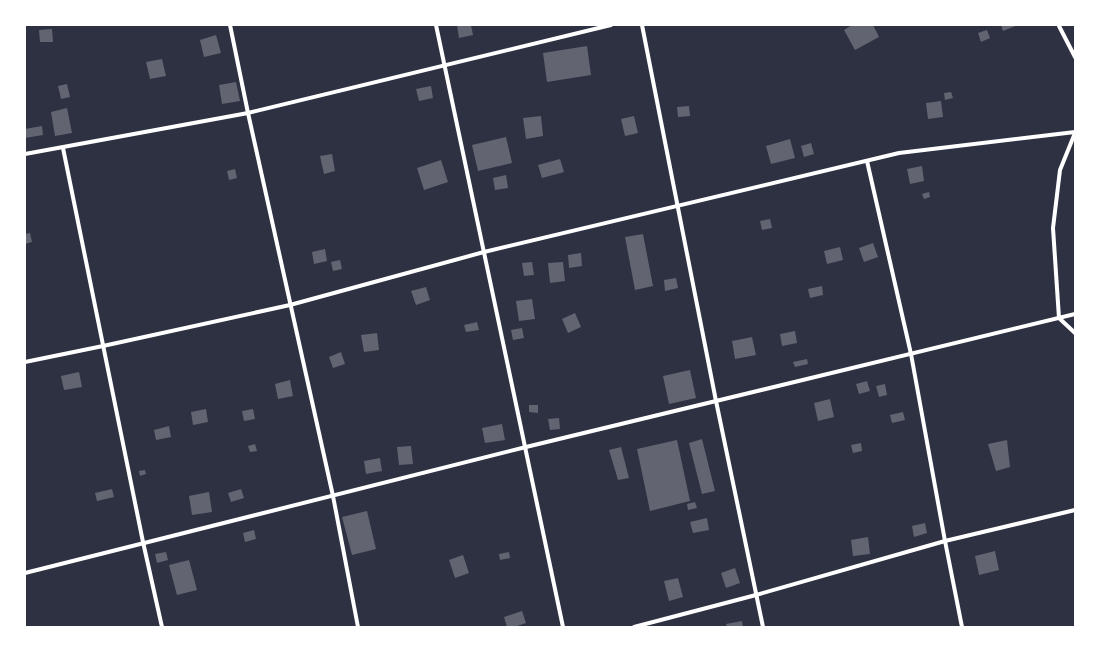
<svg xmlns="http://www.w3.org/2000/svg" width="1100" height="652" font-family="Poppins,sans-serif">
  <rect width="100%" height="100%" fill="#2d3142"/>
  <g fill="#626471">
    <polygon points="457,25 471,25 473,35 459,38"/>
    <polygon points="852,25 873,25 879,37 855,50 844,30"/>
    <polygon points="1001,25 1018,25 1003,31"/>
    <polygon points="52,29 53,42 40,42 39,30"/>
    <polygon points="987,30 990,38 981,42 978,33"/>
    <polygon points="216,35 221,53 204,57 200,40"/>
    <polygon points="587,46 591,75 547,82 543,53"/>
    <polygon points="162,59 166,76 150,79 146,62"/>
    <polygon points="236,82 240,101 222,104 219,85"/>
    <polygon points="67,84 70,97 61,99 58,86"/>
    <polygon points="431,86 433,98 419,101 416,89"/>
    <polygon points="951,92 953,98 945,100 944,93"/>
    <polygon points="941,101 943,117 928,119 926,103"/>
    <polygon points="689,106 690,116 678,117 677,107"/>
    <polygon points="67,108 72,133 55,136 51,112"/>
    <polygon points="541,116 543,136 526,139 523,118"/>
    <polygon points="634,116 638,133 625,136 621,119"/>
    <polygon points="42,126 43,135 25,138 25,129"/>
    <polygon points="506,137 512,163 478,171 472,145"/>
    <polygon points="790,139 795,158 771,164 766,146"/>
    <polygon points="811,143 814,154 804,157 801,146"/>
    <polygon points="332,154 335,171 324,174 320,156"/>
    <polygon points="560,159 564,172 542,178 538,165"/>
    <polygon points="441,160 448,182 424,190 417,168"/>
    <polygon points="922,166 924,181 910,184 907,169"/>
    <polygon points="235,169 237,178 229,180 227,171"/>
    <polygon points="506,175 508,188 495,190 493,178"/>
    <polygon points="929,192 930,197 924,199 922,194"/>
    <polygon points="770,219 772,228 762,230 760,221"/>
    <polygon points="30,233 32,242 25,244 25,234"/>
    <polygon points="643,234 653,286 635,290 625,237"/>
    <polygon points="873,243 878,257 864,262 859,248"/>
    <polygon points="840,247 843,260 827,264 824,251"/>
    <polygon points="325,249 327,261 314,264 312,252"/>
    <polygon points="581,253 582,266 569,268 568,255"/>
    <polygon points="340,260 342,269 333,271 331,262"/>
    <polygon points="532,262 534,275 524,276 522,263"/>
    <polygon points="563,262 565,281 550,283 548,263"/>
    <polygon points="676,278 678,288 665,291 664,280"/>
    <polygon points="822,286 823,295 810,298 808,289"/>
    <polygon points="426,287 430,300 416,305 411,291"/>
    <polygon points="532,299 535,319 519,321 516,301"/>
    <polygon points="575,313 581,327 568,333 562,319"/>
    <polygon points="477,322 479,330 466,332 464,325"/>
    <polygon points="522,328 524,338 513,340 511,330"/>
    <polygon points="795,331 797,343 782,346 780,334"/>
    <polygon points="377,333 379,350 364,352 361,335"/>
    <polygon points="752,337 756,355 735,359 732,341"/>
    <polygon points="341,352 345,364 333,368 329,357"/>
    <polygon points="807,359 808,364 795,367 793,362"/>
    <polygon points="690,370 696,398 669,404 663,376"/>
    <polygon points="79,372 82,387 64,390 61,376"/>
    <polygon points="290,380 293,396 278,399 275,384"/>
    <polygon points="867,381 870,391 859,394 856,384"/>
    <polygon points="885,384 887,395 879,397 876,386"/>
    <polygon points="830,399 834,417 818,421 814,403"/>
    <polygon points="529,405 538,405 538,413 529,412"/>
    <polygon points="206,409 208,422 193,425 191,412"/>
    <polygon points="253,409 255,419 244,421 242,411"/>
    <polygon points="903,412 905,420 892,423 890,415"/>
    <polygon points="559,418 560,429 550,430 548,419"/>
    <polygon points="502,424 505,440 485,443 482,428"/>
    <polygon points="169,426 171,437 156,440 154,430"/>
    <polygon points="702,439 715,491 702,494 689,443"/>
    <polygon points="677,440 690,501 650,511 637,449"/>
    <polygon points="1007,440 1010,467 996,471 988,444"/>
    <polygon points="861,443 862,451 853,453 851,445"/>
    <polygon points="255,444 257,451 250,452 248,446"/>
    <polygon points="411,446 413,464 399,465 397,447"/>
    <polygon points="621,447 629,478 618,480 609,450"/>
    <polygon points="380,458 382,471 366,474 364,461"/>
    <polygon points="145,470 146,474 140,476 139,471"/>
    <polygon points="112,489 114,497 97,501 95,493"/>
    <polygon points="241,489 244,498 231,502 228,493"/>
    <polygon points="209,492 212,512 192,515 189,496"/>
    <polygon points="695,502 697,508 688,510 687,504"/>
    <polygon points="367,511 376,549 352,555 342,517"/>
    <polygon points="707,518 709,530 693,533 690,522"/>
    <polygon points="925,523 927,533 914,537 912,526"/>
    <polygon points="254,530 256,539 245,542 243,533"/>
    <polygon points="868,537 870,554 853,556 851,540"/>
    <polygon points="995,551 999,570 979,575 975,556"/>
    <polygon points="166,552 168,560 157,563 155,554"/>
    <polygon points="509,552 510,558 500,560 499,554"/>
    <polygon points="463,555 469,573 455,578 449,560"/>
    <polygon points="189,560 197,590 177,595 169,565"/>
    <polygon points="735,568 740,583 726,588 721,573"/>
    <polygon points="678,578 683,597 669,601 664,581"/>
    <polygon points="522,611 526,623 514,627 507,627 504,617"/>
    <polygon points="742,621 743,627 727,627 726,624"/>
  </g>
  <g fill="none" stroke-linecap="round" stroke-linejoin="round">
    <g stroke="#fff" stroke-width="4">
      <polyline points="230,25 248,113 333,496 358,627"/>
      <polyline points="436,25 563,627"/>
      <polyline points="642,25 716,401 763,627"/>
      <polyline points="1059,26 1075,57"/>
      <polyline points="1075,133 1060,170 1053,228 1059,318 1075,333"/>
      <polyline points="63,148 143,542 162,627"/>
      <polyline points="25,154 248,113 611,25"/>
      <polyline points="867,161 911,354 945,541 962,627"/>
      <polyline points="25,362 103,346 290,305 484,252 899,153 1075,132"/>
      <polyline points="25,573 526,447 1075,314"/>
      <polyline points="634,627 756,595 945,541 1075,510"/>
    </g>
  </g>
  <rect width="1100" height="652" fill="none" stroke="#ffffff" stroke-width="52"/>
</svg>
